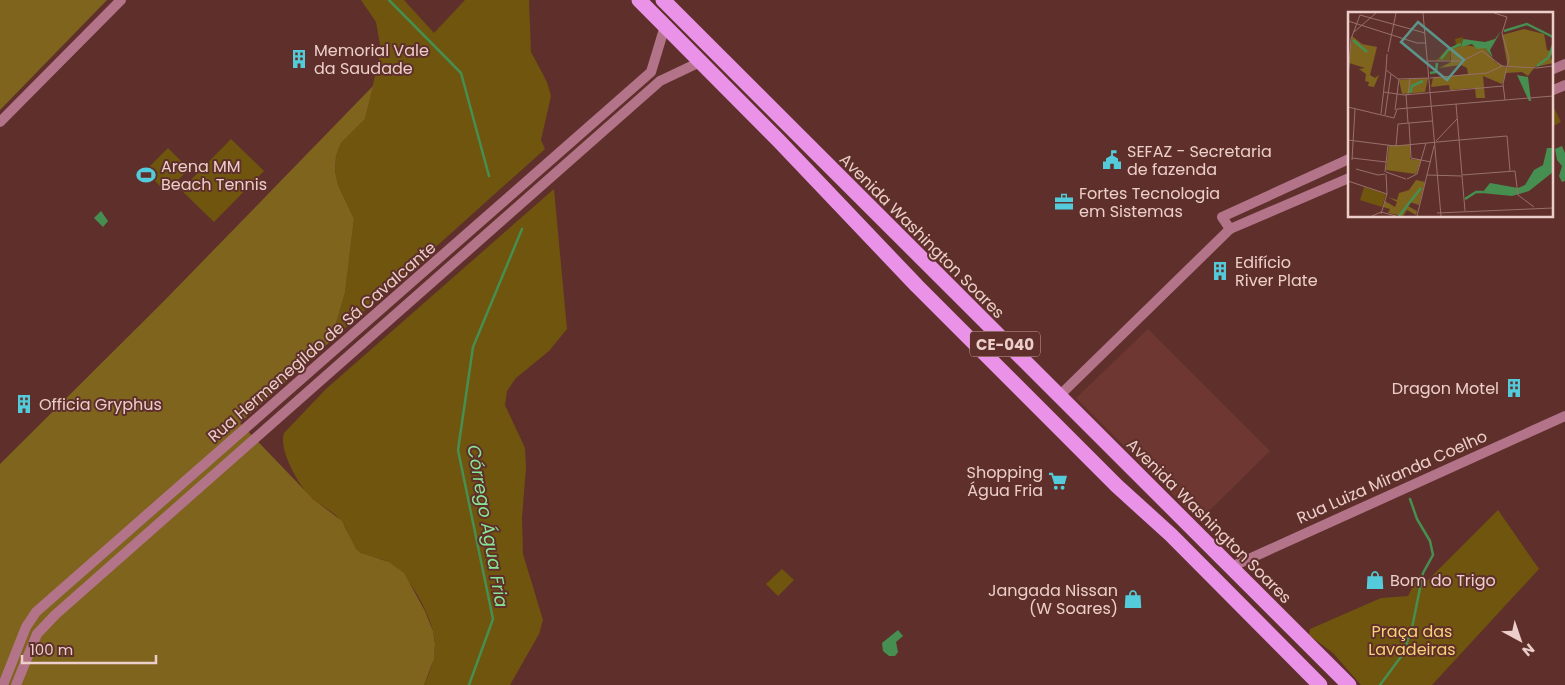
<svg xmlns="http://www.w3.org/2000/svg" width="1565" height="685" font-family="Poppins,sans-serif">
  <rect width="100%" height="100%" fill="#5f302b"/>
  <polygon fill="#6e3731" points="1148,329 1270,451 1199,521 1076,398"/>
  <g fill="#6f550d">
    <polygon points="361,0 404,0 434,33 465,0 529,0 531,52 547,82 551,96 541,140 545,149 333,339 333,333 345,293 354,219 338,185 335,171 336,156 341,143 365,119 381,50 376,22"/>
    <polygon points="1553,106 1561,122 1551,127 1551,107"/>
    <polygon points="231,139 264,171 214,222 181,190"/>
    <polygon points="168,148 189,169 166,192 145,171"/>
    <path d="M554,189L567,329L549,351L516,378L507,391L505,405L525,448L526,468L522,518L523,554L543,620L539,634L510,685H424C430,673 435,658 435,645C435,621 410,575 390,563C381,557 367,558 358,551C350,543 349,529 341,521C334,511 320,506 311,497C299,486 278,449 284,433L326,389Z"/>
    <polygon points="1498,510 1539,569 1432,685 1361,685 1333,653 1309,635 1310,629 1381,598 1408,596 1419,575 1427,581"/>
    <polygon points="782,569 794,580 778,596 766,584"/>
  </g>
  <g fill="#7f641e">
    <polygon points="0,0 107,0 0,110"/>
    <polygon points="373,86 365,119 341,143 336,156 335,171 338,185 354,219 345,293 333,333 333,339 240,423 313,499 342,521 356,549 361,553 389,562 404,573 425,611 433,631 435,644 434,659 424,685 0,685 0,464 165,300"/>
  </g>
  <g fill="#478e51">
    <polygon points="1562,146 1565,153 1565,181 1562,182 1559,176 1562,166 1557,160 1555,149"/>
    <polygon points="101,211 108,221 103,227 94,218"/>
    <polygon points="898,630 903,636 896,642 898,652 895,656 889,656 883,651 882,643"/>
  </g>
  <g fill="none" stroke-linecap="round" stroke-linejoin="round">
    <g stroke="#478e51" stroke-width="2.5">
      <polyline points="389,0 461,73 489,176"/>
      <polyline points="469,685 493,619 458,450 473,347 522,229"/>
      <polyline points="1380,685 1403,654 1412,628 1423,573 1433,555 1430,541 1417,519 1410,499"/>
    </g>
    <g stroke="#b3748a" stroke-width="10">
      <polyline points="1551,70 1565,64"/>
      <polyline points="1551,91 1565,85"/>
      <polyline points="0,122 121,0"/>
      <polyline points="1230,229 1222,217 1349,159"/>
      <polyline points="1058,397 1230,229 1349,178"/>
      <polyline points="1231,567 1565,416"/>
      <polyline points="3,685 26,627 36,612 651,72 665,26"/>
      <polyline points="16,685 37,634 55,615 660,81 700,62"/>
    </g>
    <g stroke="#e992e8" stroke-width="15">
      <polyline points="639,0 779,141 917,286 1117,486 1171,535 1320,685"/>
      <polyline points="663,0 1349,685"/>
    </g>
  </g>
  <defs>
    <g id="building-bare" transform="scale(1.5)"><path d="M-4-6H4V6H1V3H-1V6H-4ZM-2.5-4.3h1.7v1.8h-1.7ZM.8-4.3h1.7v1.8H.8ZM-2.5-1h1.7V.8h-1.7ZM.8-1h1.7V.8H.8Z" fill="#53cbda" stroke="#5f302b" stroke-width="2.5" paint-order="stroke"/></g>
    <g id="civic-bare" transform="scale(1.5)"><path d="M-.6-6.5H3V-4.5H.6V-3L4-1V1h2V6H-6V1h2V-1L-.6-3ZM-1.2 2.5V6h2.4V2.5Z" fill="#53cbda" stroke="#5f302b" stroke-width="2.5" paint-order="stroke"/></g>
    <g id="stadium-bare" transform="scale(1.5)"><path d="M0-5a6.5 5 0 1 0 0 10a6.5 5 0 1 0 0-10ZM-3.5-1.8h7v3.6h-7Z" fill="#53cbda" stroke="#5f302b" stroke-width="2.5" paint-order="stroke"/></g>
    <g id="office-bare" transform="scale(1.5)"><path d="M-6-3h4V-5.5h4V-3h4V5H-6ZM-1-4.5V-3h2v-1.5ZM-6 0V1H6V0Z" fill="#53cbda" stroke="#5f302b" stroke-width="2.5" paint-order="stroke"/></g>
    <g id="supermarket-bare" transform="scale(1.5)"><path d="M-6-5.5h2.5l.6 2H6L4.5 2H-2.5L-4.4-4H-6ZM-1.5 3.2a1.3 1.3 0 1 0 .1 0ZM3 3.2a1.3 1.3 0 1 0 .1 0Z" fill="#53cbda" stroke="#5f302b" stroke-width="2.5" paint-order="stroke"/></g>
    <g id="shop-bare" transform="scale(1.5)"><path d="M-5-2.5h2.3a2.7 3.5 0 0 1 5.4 0H5L5.5 6h-11ZM-1.5-2.5h3a1.5 2.3 0 0 0-3 0Z" fill="#53cbda" stroke="#5f302b" stroke-width="2.5" paint-order="stroke"/></g>
  </defs>
  <g fill-rule="evenodd">
    <use href="#building-bare" x="299" y="59"/>
    <use href="#civic-bare" x="1112" y="160"/>
    <use href="#stadium-bare" x="146" y="175"/>
    <use href="#office-bare" x="1064" y="202"/>
    <use href="#building-bare" x="1220" y="271"/>
    <use href="#building-bare" x="1514" y="388"/>
    <use href="#building-bare" x="24" y="404"/>
    <use href="#supermarket-bare" x="1058" y="481"/>
    <use href="#shop-bare" x="1375" y="580"/>
    <use href="#shop-bare" x="1133" y="599"/>
  </g>
  <g text-anchor="middle" dominant-baseline="central" stroke-width="4" stroke-linejoin="round" paint-order="stroke">
    <rect fill="#5f302b" stroke="#c29f9a" stroke-width="1" x="970" y="331.5" width="70" height="25" rx="4"/>
    <g font-size="15" font-weight="bold" fill="#ecceca">
      <text x="1005" y="344">CE-040</text>
    </g>
    <g font-size="16" fill="#ecceca" stroke="#5f302b" text-anchor="start">
      <text x="314" y="50">Memorial Vale<tspan x="314" dy="18">da Saudade</tspan></text>
      <text x="1127" y="151">SEFAZ - Secretaria<tspan x="1127" dy="18">de fazenda</tspan></text>
      <text x="161" y="166">Arena MM<tspan x="161" dy="18">Beach Tennis</tspan></text>
      <text x="1079" y="193">Fortes Tecnologia<tspan x="1079" dy="18">em Sistemas</tspan></text>
      <text x="1235" y="262">Edifício<tspan x="1235" dy="18">River Plate</tspan></text>
      <text x="1499" y="388" text-anchor="end">Dragon Motel</text>
      <text x="39" y="404">Officia Gryphus</text>
      <text x="1043" y="472" text-anchor="end">Shopping<tspan x="1043" dy="18">Água Fria</tspan></text>
      <text x="1390" y="580">Bom do Trigo</text>
      <text x="1118" y="590" text-anchor="end">Jangada Nissan<tspan x="1118" dy="18">(W Soares)</tspan></text>
    </g>
    <g font-size="16" fill="#ecceca" stroke="#5f302b">
      <text transform="translate(922 236) rotate(45)">Avenida Washington Soares</text>
      <text transform="translate(322 342) rotate(-41)">Rua Hermenegildo de Sá Cavalcante</text>
      <text transform="translate(1392 477) rotate(-24)">Rua Luiza Miranda Coelho</text>
      <text transform="translate(1209 521) rotate(45)">Avenida Washington Soares</text>
    </g>
    <g font-size="16" fill="#f8d278" stroke="#5f302b">
      <text x="1412" y="631">Praça das<tspan x="1412" dy="18">Lavadeiras</tspan></text>
    </g>
    <g font-size="18" font-style="italic" fill="#86e592" stroke="#5f302b">
      <text transform="translate(488 526) rotate(80)">Córrego Água Fria</text>
    </g>
  </g>
  <g transform="translate(1348 12)">
    <rect width="205" height="205" fill="#5f302b"/>
    <path d="M115,25L113,35L103,38L102,48L88,49L99,37L108,33L107,27ZM16,175L38,182L34,195L12,188Z" fill="#6f550d"/>
    <path d="M176,17L196,22L199,38L205,40L202,45L205,51L187,55L180,64L174,60L158,61L154,72L135,64L137,86H128L127,76L102,78L101,73L83,75L85,66L120,62L119,56L113,53L91,56L103,50V38L116,33L137,36L147,50L160,56L154,23ZM4,24L14,32L29,35L22,63L27,66L31,63L26,75L20,74L21,70L17,69L18,62L11,57L17,56L1,51ZM80,66L77,80L54,82L51,68ZM41,133H63L62,147L73,148L68,162L38,158ZM68,168L77,170L71,193L62,190L60,194L69,199L68,203L59,198L55,204L40,201L42,197L35,195L37,189L47,195L49,190L40,185L49,188L51,181L61,178Z" fill="#7f641e"/>
    <path d="M153,19L142,38L145,46L137,36L129,37L124,32L113,35L115,27L137,30L147,27ZM169,63L180,65L183,89H181ZM199,136H205V160L181,179L164,184L134,181L142,171L170,176L177,173L186,158L195,153Z" fill="#478e51"/>
    <path fill="none" stroke="#478e51" stroke-width="2.5" d="M156,19L179,12L205,25M5,28L19,40M93,47L100,38L113,32M189,54L201,45L205,33M82,61L88,60L89,51M62,81L64,74L75,69M117,187L128,180H135M51,204L73,176"/>
    <path fill="none" stroke="#976f6b" stroke-width="1" d="M75,1L93,204M146,1L159,5L154,21L161,46L155,72L157,88M0,9L69,31H78M6,20L28,1M40,40L48,1M39,42L38,58L50,67L81,66M80,49H114L134,39L154,54M189,56L205,54M82,66L139,61L154,54L189,56M0,67L3,27L12,3L77,21M36,80L56,83L155,74M58,82L60,111M60,82L62,67M108,92L114,163M0,95L46,106L49,97L205,84M47,98L51,67M33,102L38,58M37,103L43,62M61,111L63,146L83,150M50,112L84,109M159,124L162,159M0,128L47,134L111,128M111,128L159,124M88,129L109,107M48,134L50,112M4,146L38,150M4,148L7,97M8,157L30,163L37,162M37,160L40,133M38,160L58,167M38,162L39,182M79,163L86,134M114,163L167,159L170,183L186,195M114,164L117,199M59,167L69,162L78,131M0,169L39,182L33,202M89,201L205,196M24,204L33,200L48,204M69,204L79,163L114,164"/>
    <path fill="#5c958e" fill-opacity="0.15" stroke="#5c958e" stroke-width="2.5" d="M70,10L116,48L99,68L53,30Z"/>
    <rect width="205" height="205" fill="none" stroke="#ecceca" stroke-width="2.5"/>
  </g>
  <g transform="translate(1520 640) rotate(140)" stroke="#5f302b" stroke-width="4" paint-order="stroke">
  <path d="M0-4L9 19L0 12L-9 19Z" fill="#ecceca"/>
  <text y="-8" font-size="14" font-weight="bold" text-anchor="middle" fill="#ecceca">N</text>
  </g>
  <path d="M22 655v8h134v-8" fill="none" stroke="#ecceca" stroke-width="2.5"/>
  <text x="30" y="655" font-size="15" fill="#ecceca" stroke="#5f302b" stroke-width="4" paint-order="stroke">100 m</text>
</svg>
